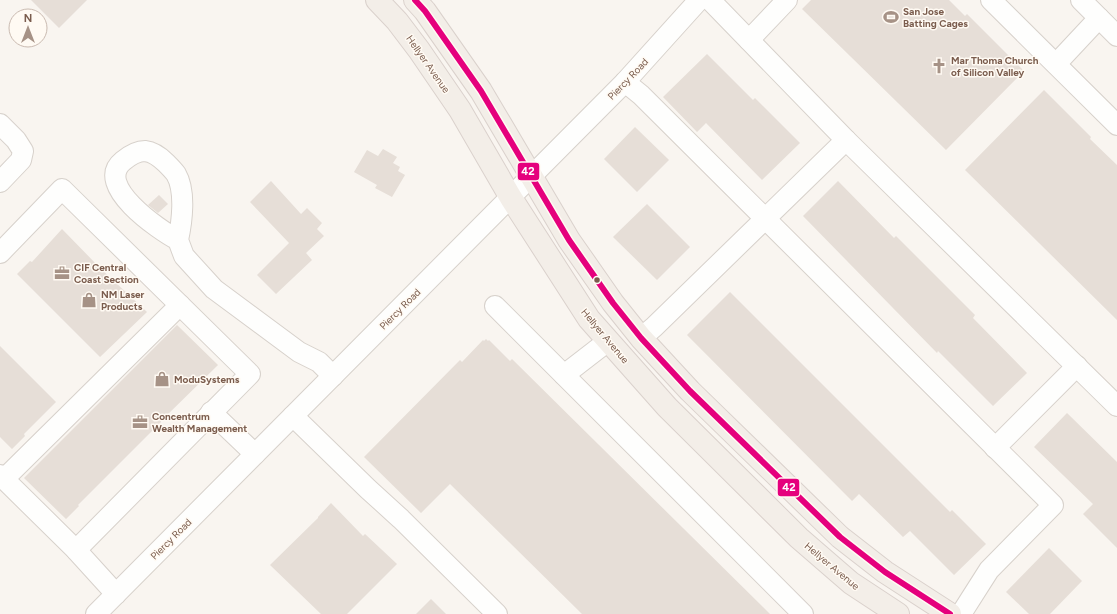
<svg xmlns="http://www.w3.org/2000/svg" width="1117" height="614" font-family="Figtree,sans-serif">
  <rect width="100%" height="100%" fill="#f9f5f0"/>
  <g fill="#e6ded7">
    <polygon points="31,0 87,0 59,28"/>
    <polygon points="811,0 949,0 965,16 967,14 1024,71 946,150 802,9"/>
    <polygon points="707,54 753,100 755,98 800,143 762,180 706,123 697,132 663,97"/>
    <polygon points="1044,90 1091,137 1090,139 1117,165 1117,320 965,170"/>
    <polygon points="635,127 669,160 637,192 604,159"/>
    <polygon points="383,149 397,157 393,163 400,167 398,171 405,175 392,197 375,188 377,185 354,172 367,150 378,156"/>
    <polygon points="271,181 301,214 307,208 322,223 317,229 324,236 306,253 312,260 276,294 257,275 289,243 250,202"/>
    <polygon points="838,181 894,238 896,236 975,315 973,318 1027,373 993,406 938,351 937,353 803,216"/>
    <polygon points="159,195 168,204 158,213 148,205"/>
    <polygon points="647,204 690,247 657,280 613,237"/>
    <polygon points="62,229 99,267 147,312 100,357 17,274 30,261 32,262"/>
    <polygon points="730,292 950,512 952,510 986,544 954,575 910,531 903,537 859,494 852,501 687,335"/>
    <polygon points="177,325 218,365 161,421 161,422 78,505 79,506 66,519 24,478"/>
    <polygon points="486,339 488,341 489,340 510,361 512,359 770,614 582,614 450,484 421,513 364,457 460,360 462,362 483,340 484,341"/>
    <polygon points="0,346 56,402 24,434 25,436 12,449 0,437"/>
    <polygon points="1067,413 1117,462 1117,548 1083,514 1093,504 1034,447"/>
    <polygon points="331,503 363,536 365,534 397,564 347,614 321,614 270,565 318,518 318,517"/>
    <polygon points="1049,548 1082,581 1050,614 1029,614 1006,592"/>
    <polygon points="431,599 446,614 416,614"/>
  </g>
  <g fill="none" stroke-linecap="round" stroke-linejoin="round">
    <g stroke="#d7d1cb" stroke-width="22">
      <g id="minor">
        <polyline points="710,0 846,140 1117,406"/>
        <polyline points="991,0 1117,125"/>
        <polyline points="1081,0 1117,36"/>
        <polyline points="749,40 787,0"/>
        <polyline points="1056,64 1099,18"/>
        <polyline points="625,82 641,95 1053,505 989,570 961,614"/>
        <polyline points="0,124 16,140 23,151 21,160 0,182"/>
        <path d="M178,240C182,222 186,191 176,174C173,170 169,166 166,163C160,157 154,152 145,151C137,151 129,156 123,161C93,185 159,230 178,240L184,256L214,289L299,352L319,362L333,376"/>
        <polyline points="0,253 62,189 250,374 76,550"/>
        <polyline points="495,306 803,614"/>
        <polyline points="641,338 654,327 846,140"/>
        <polyline points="564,375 608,341"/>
        <polyline points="211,412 255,454"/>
        <polyline points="293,416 368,489 401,519 497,614"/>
        <polyline points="995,448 1077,366"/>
        <polyline points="0,475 76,550 116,594"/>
        <polyline points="4,479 180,305"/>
        <polyline points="96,614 625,82 699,0"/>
      </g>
    </g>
    <g stroke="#dad1cc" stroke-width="24">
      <g id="major">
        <polyline points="377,0 397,21 419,50 460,110 511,198 589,319 667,407 799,538 851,583 898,614"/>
        <polyline points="415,0 425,11 481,91 569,240 613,303 641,338 690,391 840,537 885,572 950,614"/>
      </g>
    </g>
    <use href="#minor" stroke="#fefefd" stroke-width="20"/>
    <use href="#major" stroke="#f3eee8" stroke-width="22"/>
    <g stroke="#fffaf3" stroke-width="9">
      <polyline id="bus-1" points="415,0 425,11 481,91 569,240 613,303 641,338 690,391 840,537 885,572 950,614"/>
    </g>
    <use href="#bus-1" stroke="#e5007d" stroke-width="6"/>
  </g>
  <defs>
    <g id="stadium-bare" transform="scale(1.2)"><path d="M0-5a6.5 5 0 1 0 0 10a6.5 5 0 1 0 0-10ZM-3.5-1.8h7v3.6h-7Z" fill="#a69286" stroke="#fffaf3" stroke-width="2.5" paint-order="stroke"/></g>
    <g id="church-bare" transform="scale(1.2)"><path d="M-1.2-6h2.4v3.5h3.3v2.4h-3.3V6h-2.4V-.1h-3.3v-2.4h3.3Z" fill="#a69286" stroke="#fffaf3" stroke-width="2.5" paint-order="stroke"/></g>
    <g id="office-bare" transform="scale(1.2)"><path d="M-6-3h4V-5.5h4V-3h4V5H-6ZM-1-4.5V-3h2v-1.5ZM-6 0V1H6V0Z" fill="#a69286" stroke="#fffaf3" stroke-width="2.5" paint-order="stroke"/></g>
    <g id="shop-bare" transform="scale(1.2)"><path d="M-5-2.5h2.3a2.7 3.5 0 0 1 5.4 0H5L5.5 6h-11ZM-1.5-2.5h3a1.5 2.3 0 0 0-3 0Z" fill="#a69286" stroke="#fffaf3" stroke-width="2.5" paint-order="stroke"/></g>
  </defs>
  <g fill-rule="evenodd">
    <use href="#stadium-bare" x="891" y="17"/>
    <use href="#church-bare" x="939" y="66"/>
    <use href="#office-bare" x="62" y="273"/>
    <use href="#shop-bare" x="89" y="300"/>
    <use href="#shop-bare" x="162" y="379"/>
    <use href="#office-bare" x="140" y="422"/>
  </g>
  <circle fill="#7a5c4d" stroke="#fffaf3" stroke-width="1.5" cx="597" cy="280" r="3.5"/>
  <g text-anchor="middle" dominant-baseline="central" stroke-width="3" stroke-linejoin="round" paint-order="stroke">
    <g font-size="10" font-weight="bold" fill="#7a5c4d" stroke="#fffaf3" text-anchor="start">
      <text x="903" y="11">San Jose<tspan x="903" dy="12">Batting Cages</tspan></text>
      <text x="951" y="60">Mar Thoma Church<tspan x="951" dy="12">of Silicon Valley</tspan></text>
      <text x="74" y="267">CIF Central<tspan x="74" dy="12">Coast Section</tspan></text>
      <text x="101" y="294">NM Laser<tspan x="101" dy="12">Products</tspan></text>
      <text x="174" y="379">ModuSystems</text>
      <text x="152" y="416">Concentrum<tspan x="152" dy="12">Wealth Management</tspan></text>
    </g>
    <g font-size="10" fill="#7a5c4d" stroke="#fffaf3">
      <text transform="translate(428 64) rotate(55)">Hellyer Avenue</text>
      <text transform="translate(628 79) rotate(-46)">Piercy Road</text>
      <text transform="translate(400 309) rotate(-45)">Piercy Road</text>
      <text transform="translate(605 336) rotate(50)">Hellyer Avenue</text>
      <text transform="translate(171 539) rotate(-45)">Piercy Road</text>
      <text transform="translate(832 566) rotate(40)">Hellyer Avenue</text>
    </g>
  </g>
  <g stroke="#fffaf3" stroke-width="1.5">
    <rect x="517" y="162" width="23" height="19" rx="4" fill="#e5007d"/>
    <rect x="777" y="478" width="23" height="19" rx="4" fill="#e5007d"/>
  </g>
  <g font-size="11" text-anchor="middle" font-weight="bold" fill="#fff">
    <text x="528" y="175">42</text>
    <text x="789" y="491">42</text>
  </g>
  <g transform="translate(28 28)"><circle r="19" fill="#fffaf3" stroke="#cabbb1"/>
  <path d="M0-3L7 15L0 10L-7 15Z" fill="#a69286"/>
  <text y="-6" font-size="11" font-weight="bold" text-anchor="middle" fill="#7a5c4d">N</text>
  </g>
</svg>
